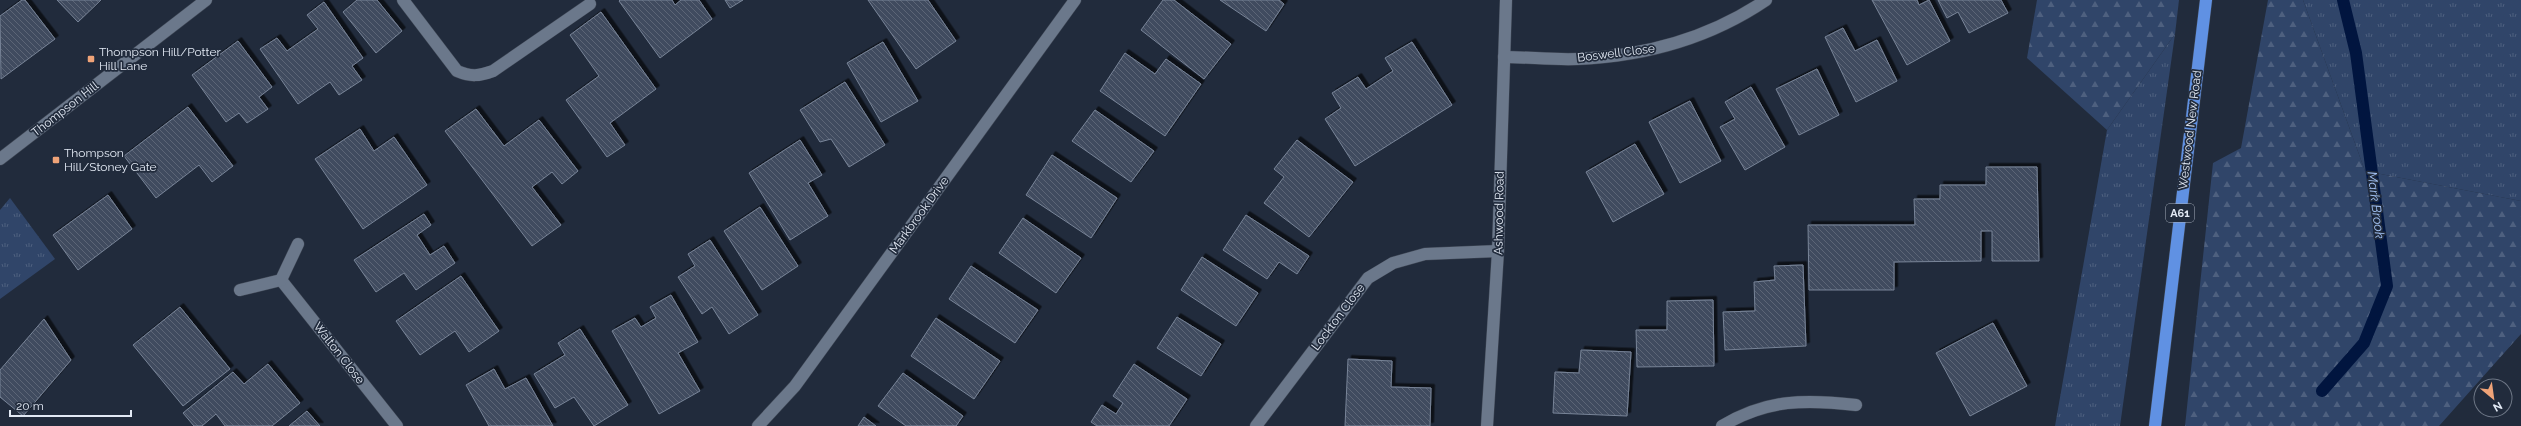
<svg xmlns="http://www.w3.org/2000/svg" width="2521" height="426" font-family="Raleway,sans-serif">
  <defs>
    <pattern id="grass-tufts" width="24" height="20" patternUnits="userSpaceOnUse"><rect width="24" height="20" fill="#304569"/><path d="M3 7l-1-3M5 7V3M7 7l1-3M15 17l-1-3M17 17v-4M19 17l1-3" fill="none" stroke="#4e607f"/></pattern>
    <pattern id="forest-firs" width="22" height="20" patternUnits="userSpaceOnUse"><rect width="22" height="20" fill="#304569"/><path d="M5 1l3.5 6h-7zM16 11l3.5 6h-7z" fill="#4e607f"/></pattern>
    <pattern id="building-back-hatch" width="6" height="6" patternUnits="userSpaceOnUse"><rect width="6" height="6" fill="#404b5e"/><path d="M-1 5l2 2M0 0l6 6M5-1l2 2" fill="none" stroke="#5b6576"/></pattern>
    <filter id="shadow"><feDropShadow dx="3.5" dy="-3.5" stdDeviation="0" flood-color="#0009"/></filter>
  </defs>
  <rect width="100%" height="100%" fill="#212b3c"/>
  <g fill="url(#grass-tufts)">
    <polygon points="2303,0 2521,0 2521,201 2365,171"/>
    <polygon points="2175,34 2120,426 2055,426 2107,130"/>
    <polygon points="10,198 55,259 0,299 0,210"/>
  </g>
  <g fill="url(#forest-firs)">
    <polygon points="2037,0 2179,0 2175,34 2107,130 2027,58"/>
    <polygon points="2268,0 2303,0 2365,171 2521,201 2521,334 2439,426 2185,426 2213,163 2241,148"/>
  </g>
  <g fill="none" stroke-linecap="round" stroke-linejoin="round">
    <polyline stroke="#01153f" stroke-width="12" points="2322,391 2364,343 2387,286 2356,53 2343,0"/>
  </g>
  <g fill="url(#building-back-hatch)" stroke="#788498" filter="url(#shadow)">
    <polygon points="22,0 25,0 55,39 1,79 0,16"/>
    <polygon points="57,0 101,0 78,22"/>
    <polygon points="357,0 377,0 402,31 376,53 343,12"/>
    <polygon points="620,0 672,0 675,5 681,0 699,0 712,19 660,58 619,1"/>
    <polygon points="725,0 743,0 730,8"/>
    <polygon points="868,0 928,0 956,41 916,69"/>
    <polygon points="1163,0 1174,0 1231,44 1204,79 1141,30"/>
    <polygon points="1220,0 1279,0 1284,4 1266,31"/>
    <polygon points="1872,0 1917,0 1919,5 1929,0 1950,41 1907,65"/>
    <polygon points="1938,0 2001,0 2008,13 1969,33 1958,12 1947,18"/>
    <polygon points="324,2 363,58 352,66 362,80 339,95 330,82 298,104 260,49 277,38 287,51 318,29 307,15"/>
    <polygon points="601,12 656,89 610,123 625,145 607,157 566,100 599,76 570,35"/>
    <polygon points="1843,28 1855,51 1877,40 1897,81 1856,102 1825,37"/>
    <polygon points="238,41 272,87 259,97 268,109 247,123 239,113 226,122 192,75"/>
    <polygon points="883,42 918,101 881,122 847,63"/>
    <polygon points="1412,42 1452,105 1355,166 1325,119 1341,108 1332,93 1358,77 1366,89 1393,71 1385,58"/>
    <polygon points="1125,53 1155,74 1166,59 1201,84 1165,136 1100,91"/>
    <polygon points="1817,69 1839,115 1799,135 1776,89"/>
    <polygon points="845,82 885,145 849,167 831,139 820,142 800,110"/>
    <polygon points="1751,87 1785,147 1745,170 1720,127 1735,119 1725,102"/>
    <polygon points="1690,101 1721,161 1680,183 1649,122"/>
    <polygon points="188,107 233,166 212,182 199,165 156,198 124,156"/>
    <polygon points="476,109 504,146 539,120 578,171 562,184 552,172 532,187 561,225 532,246 445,131"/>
    <polygon points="1095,110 1154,151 1131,182 1072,141"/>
    <polygon points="360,129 374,151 394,137 427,185 363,229 315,159"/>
    <polygon points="800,140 822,175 808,183 828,216 790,240 749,173"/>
    <polygon points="1297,140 1353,182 1309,237 1264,203 1284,177 1274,169"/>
    <polygon points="1635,144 1664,194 1613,222 1586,172"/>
    <polygon points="1052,155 1117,198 1091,238 1026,195"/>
    <polygon points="1986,167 2037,167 2039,261 1992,261 1992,231 1981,231 1981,261 1894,262 1894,290 1809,290 1808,225 1915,225 1914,199 1940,199 1940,185 1986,185"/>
    <polygon points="108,195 132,229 78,270 53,235"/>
    <polygon points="760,207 798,266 762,290 724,231"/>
    <polygon points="424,214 431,225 417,235 430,255 444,246 455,263 416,290 404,273 376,292 354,260"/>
    <polygon points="1246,215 1309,256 1297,274 1279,262 1267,279 1223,250"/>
    <polygon points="1023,218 1081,258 1056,293 999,253"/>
    <polygon points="710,240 758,315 729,334 712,307 702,314 678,277 695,266 688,254"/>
    <polygon points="1202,257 1258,293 1236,326 1181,290"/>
    <polygon points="1803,265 1806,346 1725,350 1723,312 1755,311 1754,282 1775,280 1774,266"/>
    <polygon points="971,266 1038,310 1015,343 949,299"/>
    <polygon points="461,276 499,331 469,352 455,331 420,355 396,321"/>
    <polygon points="671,295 698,342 678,353 700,391 659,414 612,331 635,318 641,327 656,318 650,307"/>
    <polygon points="1713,300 1714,366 1637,367 1636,330 1667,330 1667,301"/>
    <polygon points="180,307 230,369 183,406 133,345"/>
    <polygon points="1177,317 1221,344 1201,376 1157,348"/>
    <polygon points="936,318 1000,361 974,399 911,356"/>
    <polygon points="44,319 71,360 23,416 0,397 0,370"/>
    <polygon points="1993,323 2027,386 1970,416 1936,353"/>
    <polygon points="580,329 628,405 594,426 574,397 555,408 534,374 565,355 558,343"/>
    <polygon points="1581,350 1631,352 1627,416 1553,413 1555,372 1579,373"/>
    <polygon points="1348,359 1392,361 1391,387 1431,388 1430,426 1345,426"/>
    <polygon points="268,364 300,403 272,426 225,426 216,414 202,426 194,426 183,413 233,372 244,384"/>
    <polygon points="1134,364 1187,399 1169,426 1097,426 1091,422 1102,405 1116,414 1123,403 1113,396"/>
    <polygon points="494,369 505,389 526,378 553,426 489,426 466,385"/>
    <polygon points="903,373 963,416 956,426 906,426 878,406"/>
    <polygon points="307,411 320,426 289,426"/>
    <polygon points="864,417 876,426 858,426"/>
  </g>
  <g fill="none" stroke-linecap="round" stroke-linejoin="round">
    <g stroke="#3e4654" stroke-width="13">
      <g id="minor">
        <path d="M403,0L457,71C471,77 479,76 493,71L590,4"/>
        <path d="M1504,57C1528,57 1553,60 1577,59C1645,56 1710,38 1766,0"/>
        <polyline points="0,159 206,0"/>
        <polyline points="281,280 397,426"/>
        <polyline points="240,290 281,280 298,244"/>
        <polyline points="758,426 795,386 1075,0"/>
        <polyline points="1256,426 1368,278 1393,263 1425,254 1498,251"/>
        <polyline points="1487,426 1498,251 1506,0"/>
        <path d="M1722,426C1767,399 1806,399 1856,405"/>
      </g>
    </g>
    <g stroke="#3e4654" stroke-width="13">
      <polyline id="trunk" points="2155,426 2206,0"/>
    </g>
    <use href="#minor" stroke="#6b788b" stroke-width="12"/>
    <use href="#trunk" stroke="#6091e3" stroke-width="12"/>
  </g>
  <g fill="#efa378" stroke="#212b3c" stroke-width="1.5">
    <rect x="87" y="55" width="8" height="8" rx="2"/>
    <rect x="52" y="156" width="8" height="8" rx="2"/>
  </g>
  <g text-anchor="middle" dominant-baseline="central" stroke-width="3.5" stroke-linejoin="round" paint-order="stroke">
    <rect fill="#212b3c" stroke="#a8b0bd" stroke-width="1" x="2166" y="204" width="28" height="18" rx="3"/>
    <g font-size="11" font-weight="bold" fill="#e2e9f4">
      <text x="2180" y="213">A61</text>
    </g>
    <g font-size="12" fill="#e2e9f4" stroke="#212b3c" text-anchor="start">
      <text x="99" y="52">Thompson Hill/Potter<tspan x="99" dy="14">Hill Lane</tspan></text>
      <text x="64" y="153">Thompson<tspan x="64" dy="14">Hill/Stoney Gate</tspan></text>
    </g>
    <g font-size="12" fill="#e2e9f4" stroke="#212b3c">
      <text transform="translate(1616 53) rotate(-7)">Boswell Close</text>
      <text transform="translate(65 109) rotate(-38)">Thompson Hill</text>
      <text transform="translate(2190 130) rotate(-83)">Westwood New Road</text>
      <text transform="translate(1499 213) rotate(-89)">Ashwood Road</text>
      <text transform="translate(919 215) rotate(-54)">Markbrook Drive</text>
      <text transform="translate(1338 317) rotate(-53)">Lockton Close</text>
      <text transform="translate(339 353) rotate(52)">Walton Close</text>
    </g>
    <g font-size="13" font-style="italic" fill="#a2c2f5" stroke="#212b3c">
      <text transform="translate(2376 205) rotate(83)">Mark Brook</text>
    </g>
  </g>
  <g transform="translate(2493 398) rotate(151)"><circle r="19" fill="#212b3c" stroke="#6e7786"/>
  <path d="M0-3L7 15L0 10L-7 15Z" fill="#efa378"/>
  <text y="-6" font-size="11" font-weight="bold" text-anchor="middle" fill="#e2e9f4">N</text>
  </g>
  <path d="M10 410v6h121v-6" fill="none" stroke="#e2e9f4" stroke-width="2"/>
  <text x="16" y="410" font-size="12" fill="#e2e9f4" stroke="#212b3c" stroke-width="3" paint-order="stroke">20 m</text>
</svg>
